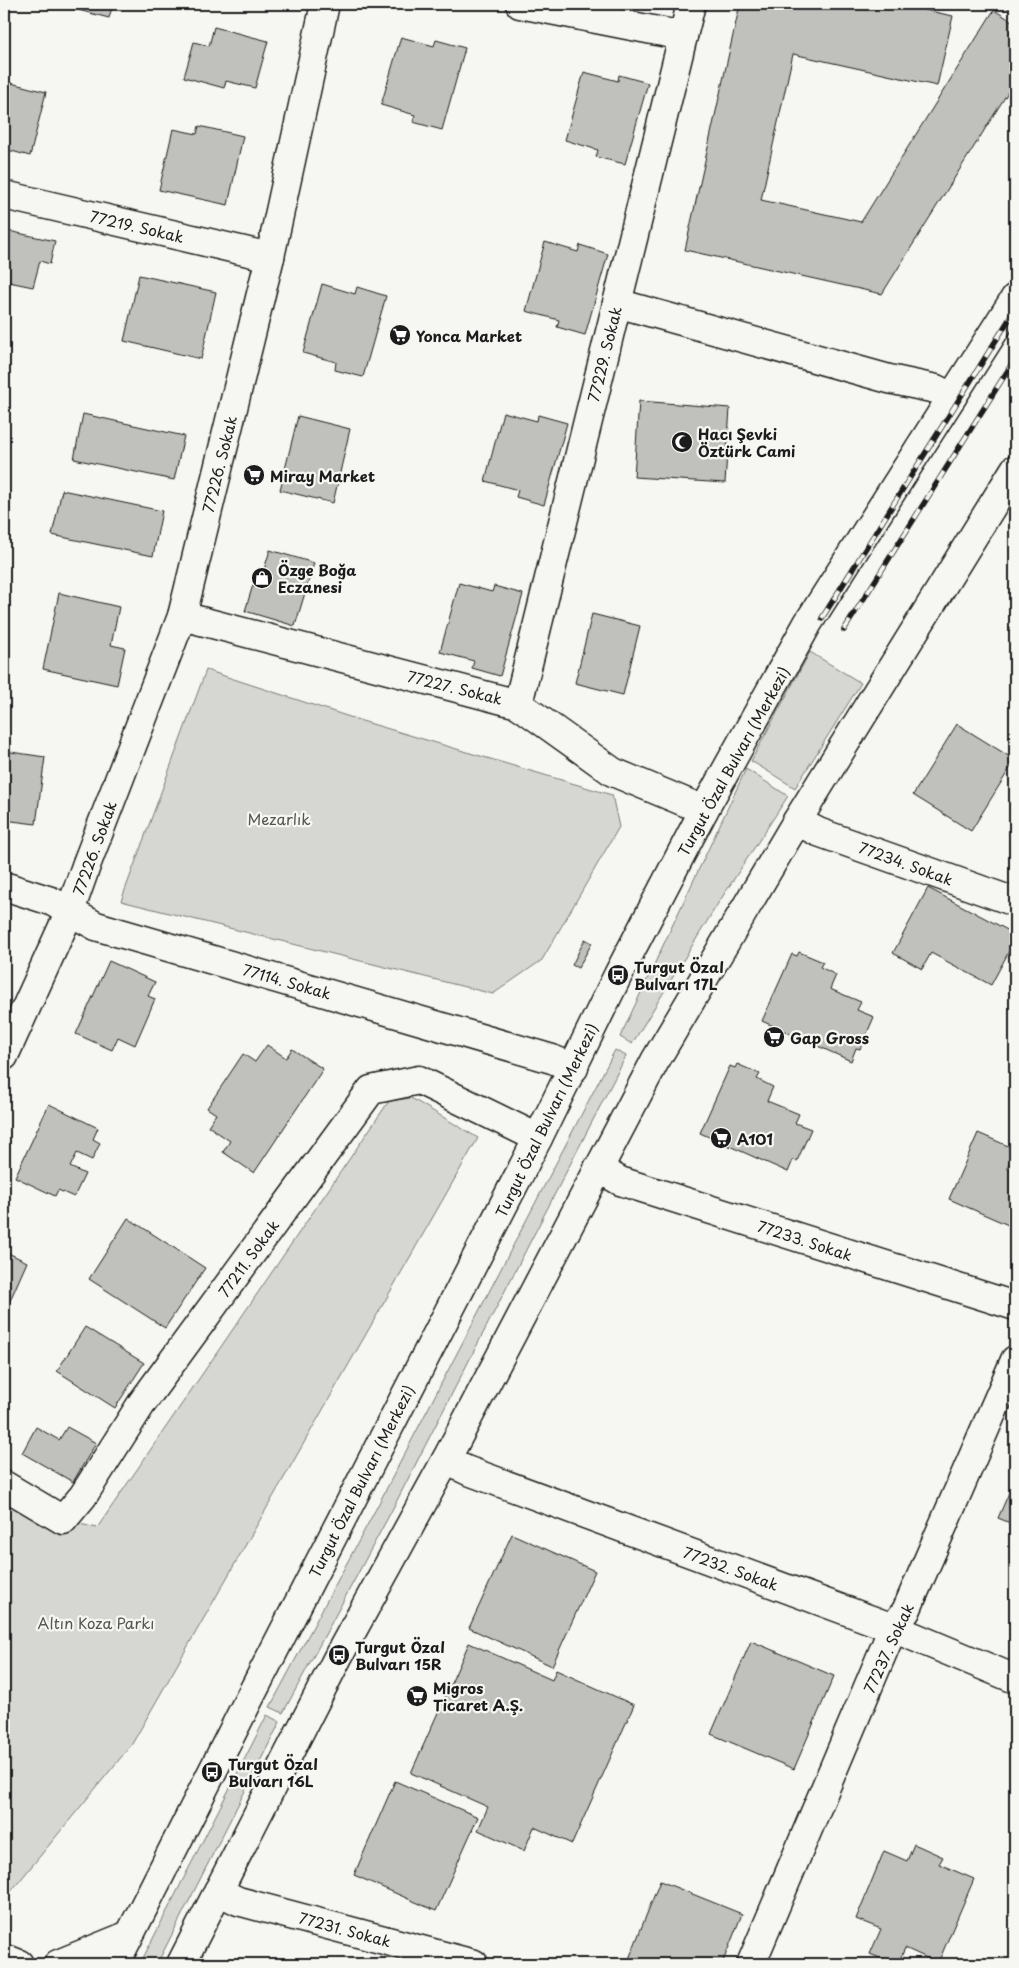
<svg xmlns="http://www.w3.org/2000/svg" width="1019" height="1968" font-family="'Playpen Sans',sans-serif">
  <rect width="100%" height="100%" fill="#f6f6f2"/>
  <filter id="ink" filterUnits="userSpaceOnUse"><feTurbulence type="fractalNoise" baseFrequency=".02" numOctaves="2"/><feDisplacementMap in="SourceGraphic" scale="10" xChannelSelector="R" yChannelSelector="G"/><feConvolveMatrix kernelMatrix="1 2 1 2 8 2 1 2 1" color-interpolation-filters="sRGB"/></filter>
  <g filter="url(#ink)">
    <g fill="#d6d6d2" stroke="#797977">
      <polygon points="810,652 861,683 795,788 751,761"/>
      <polygon points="206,670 362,721 612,795 619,827 542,960 493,994 121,901"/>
      <polygon points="746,769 788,796 717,905 632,1044 620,1037"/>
      <polygon points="615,1050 626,1056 392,1510 283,1713 270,1707 379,1503"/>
      <polygon points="411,1098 478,1138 132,1744 4,1900 4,1490 63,1520 97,1528 389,1101"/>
      <polygon points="267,1715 280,1722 157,1964 140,1964"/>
    </g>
    <g fill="#c0c0bd" stroke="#1c1c1c">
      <polygon points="55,4 113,4 109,18"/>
      <polygon points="740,4 897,4 953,16 937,86 793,54 761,200 861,222 994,10 1015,23 1015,81 882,294 685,250"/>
      <polygon points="1001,4 1015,4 1015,12"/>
      <polygon points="214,27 268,41 255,88 226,81 224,88 184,77 194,42 209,46"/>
      <polygon points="401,37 434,46 436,40 465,48 442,130 413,122 415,115 381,105"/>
      <polygon points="584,72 618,81 619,75 648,83 625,164 596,157 598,150 565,140"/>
      <polygon points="7,82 46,92 30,156 4,149 4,97"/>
      <polygon points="199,126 243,136 228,205 159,190 173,129 197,134"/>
      <polygon points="4,230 55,241 50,264 40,261 33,287 4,281"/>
      <polygon points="545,242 578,252 580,245 608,254 585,335 557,327 559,320 526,311"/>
      <polygon points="139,275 216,292 201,359 124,341"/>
      <polygon points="322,284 355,294 357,287 386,296 363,377 335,370 336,362 303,353"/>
      <polygon points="639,401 730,408 725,483 634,477"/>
      <polygon points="503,412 537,421 538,415 567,423 544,505 516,497 518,490 485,481"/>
      <polygon points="83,414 184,436 174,480 74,459"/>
      <polygon points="298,416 350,429 333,503 280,490"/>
      <polygon points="62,490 162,511 153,556 52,535"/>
      <polygon points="270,550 314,563 295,626 245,611 253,585 259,586"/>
      <polygon points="459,583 492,592 494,586 523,594 500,676 472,668 474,661 440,652"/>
      <polygon points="59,593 119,607 111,645 125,648 117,685 43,669"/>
      <polygon points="592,614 640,626 623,695 575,683"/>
      <polygon points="957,724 1015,760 971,831 913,795"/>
      <polygon points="4,751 45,757 36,824 4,820"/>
      <polygon points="928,888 1015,934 1015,940 991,985 931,953 922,969 893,953"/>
      <polygon points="585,939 592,943 578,968 572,965"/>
      <polygon points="799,952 823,962 820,967 836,975 830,989 861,1002 857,1010 874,1017 860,1049 856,1048 851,1061 762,1021 792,954 797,956"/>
      <polygon points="109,961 155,982 148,996 155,999 135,1045 118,1037 112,1050 76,1034"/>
      <polygon points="267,1045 286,1058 292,1049 323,1069 254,1173 223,1152 230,1141 208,1126 216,1114 207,1108 243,1054 255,1062"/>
      <polygon points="737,1064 760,1074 757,1079 773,1087 767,1101 799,1114 795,1123 811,1129 797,1161 793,1160 788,1172 700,1133 730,1066 735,1068"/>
      <polygon points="49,1104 98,1128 93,1139 100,1143 92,1160 77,1153 70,1167 85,1174 74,1197 58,1190 55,1196 15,1177"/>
      <polygon points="978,1133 1015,1149 1007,1168 1015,1171 1015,1228 949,1199"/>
      <polygon points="128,1218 205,1268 165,1328 89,1279"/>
      <polygon points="4,1251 27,1262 4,1314"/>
      <polygon points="85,1327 144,1363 115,1408 57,1371"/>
      <polygon points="36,1427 59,1440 67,1427 96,1443 73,1482 22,1453"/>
      <polygon points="1015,1479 1015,1525 998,1518"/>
      <polygon points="512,1534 595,1571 552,1666 469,1628"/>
      <polygon points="751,1641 834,1676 794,1769 711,1734"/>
      <polygon points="469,1643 552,1680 556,1670 634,1705 572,1844 534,1827 524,1851 478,1830 488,1807 411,1773"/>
      <polygon points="395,1781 478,1817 436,1911 354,1875"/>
      <polygon points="914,1844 943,1857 939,1864 974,1879 938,1963 905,1948 898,1964 894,1964 870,1954 881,1929 856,1919 884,1851 907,1861"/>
      <polygon points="660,1881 742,1914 722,1964 627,1964"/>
    </g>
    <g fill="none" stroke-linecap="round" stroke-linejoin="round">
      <g stroke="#1c1c1c" stroke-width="31">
        <g id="minor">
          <polyline points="520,4 683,36"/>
          <polyline points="4,195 270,257"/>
          <polyline points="617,303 889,379 936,389 952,397"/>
          <polyline points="182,616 518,704 613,772 704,810"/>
          <polyline points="518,704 691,4"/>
          <polyline points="797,821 818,832 1015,902"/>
          <polyline points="4,1056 70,911 87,863 182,616 270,257 325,4"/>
          <polyline points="598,1168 620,1181 1015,1306"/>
          <polyline points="446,1460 466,1470 893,1628 1015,1679"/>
          <polyline points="4,1485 63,1520 83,1496 142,1403 371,1090 419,1080 538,1138"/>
          <polyline points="218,1891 238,1901 474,1964"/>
          <polyline points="7,1964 9,1960 19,1964"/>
          <polyline points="58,1964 129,1935"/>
          <polyline points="751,1964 893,1628 906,1611 1015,1360"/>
        </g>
      </g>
      <g stroke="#1c1c1c" stroke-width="31">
        <g id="major">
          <polyline points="4,886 51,901 96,926 552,1059 574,1068"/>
          <polyline points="115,1964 248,1701 538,1138 618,975 704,810 808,623 1015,298"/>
          <polyline points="181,1964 339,1655 446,1460 655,1061 797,821 1015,469"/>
        </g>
      </g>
      <use href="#minor" stroke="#f6f6f2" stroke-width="28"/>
      <use href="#major" stroke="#f6f6f2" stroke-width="28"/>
      <g stroke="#1c1c1c" stroke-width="5.5">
        <g id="rail">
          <polyline points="822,618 1015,310"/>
          <polyline points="844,630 1015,359"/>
        </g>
      </g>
      <use href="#rail" stroke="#f6f6f2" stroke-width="4" stroke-dasharray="11" stroke-linecap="butt"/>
    </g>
  </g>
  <defs>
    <g id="supermarket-disc" transform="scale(1.125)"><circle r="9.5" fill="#1c1c1c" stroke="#f6f6f2"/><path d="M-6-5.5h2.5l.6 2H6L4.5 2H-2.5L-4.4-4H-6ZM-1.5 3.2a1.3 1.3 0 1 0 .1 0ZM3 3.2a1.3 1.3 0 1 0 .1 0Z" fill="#fff"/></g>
    <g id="mosque-disc" transform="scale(1.125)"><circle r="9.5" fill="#1c1c1c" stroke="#f6f6f2"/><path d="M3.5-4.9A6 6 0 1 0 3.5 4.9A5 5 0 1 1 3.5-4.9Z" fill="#fff"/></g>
    <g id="shop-disc" transform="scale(1.125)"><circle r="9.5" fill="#1c1c1c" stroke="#f6f6f2"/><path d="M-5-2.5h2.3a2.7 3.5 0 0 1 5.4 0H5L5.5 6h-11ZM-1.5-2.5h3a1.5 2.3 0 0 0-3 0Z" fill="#fff"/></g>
    <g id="bus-disc" transform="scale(1.125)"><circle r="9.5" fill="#1c1c1c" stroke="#f6f6f2"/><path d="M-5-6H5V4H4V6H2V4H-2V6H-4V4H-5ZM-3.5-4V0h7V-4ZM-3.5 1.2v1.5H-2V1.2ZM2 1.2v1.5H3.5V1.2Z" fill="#fff"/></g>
  </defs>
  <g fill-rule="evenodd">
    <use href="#supermarket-disc" x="400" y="335"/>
    <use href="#mosque-disc" x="682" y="442"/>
    <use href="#supermarket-disc" x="254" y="475"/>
    <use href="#shop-disc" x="262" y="578"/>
    <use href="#bus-disc" x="618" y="975"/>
    <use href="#supermarket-disc" x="774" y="1037"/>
    <use href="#supermarket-disc" x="721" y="1138"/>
    <use href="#bus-disc" x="339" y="1655"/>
    <use href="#supermarket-disc" x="417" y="1696"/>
    <use href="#bus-disc" x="212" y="1772"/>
  </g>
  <g text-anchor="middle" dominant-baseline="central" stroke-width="4.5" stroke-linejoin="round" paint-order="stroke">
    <g font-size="15" fill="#1c1c1c" stroke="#f6f6f2">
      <text transform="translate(137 226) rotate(13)">77219. Sokak</text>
      <text transform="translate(604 354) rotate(-76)">77229. Sokak</text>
      <text transform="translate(219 464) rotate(-76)">77226. Sokak</text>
      <text transform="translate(455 687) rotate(14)">77227. Sokak</text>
      <text transform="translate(733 761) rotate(-61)">Turgut Özal Bulvarı (Merkezi)</text>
      <text transform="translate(94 848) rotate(-70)">77226. Sokak</text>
      <text transform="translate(906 863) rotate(20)">77234. Sokak</text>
      <text transform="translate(287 981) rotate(16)">77114. Sokak</text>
      <text transform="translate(546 1120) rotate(-64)">Turgut Özal Bulvarı (Merkezi)</text>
      <text transform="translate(805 1240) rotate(18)">77233. Sokak</text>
      <text transform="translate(248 1258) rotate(-54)">77211. Sokak</text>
      <text transform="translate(361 1481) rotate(-63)">Turgut Özal Bulvarı (Merkezi)</text>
      <text transform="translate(731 1568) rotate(20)">77232. Sokak</text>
      <text transform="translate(888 1648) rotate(-65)">77237. Sokak</text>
      <text transform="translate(345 1929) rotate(15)">77231. Sokak</text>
    </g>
    <g font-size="15" font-weight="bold" fill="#1c1c1c" stroke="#f6f6f2" text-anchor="start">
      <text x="416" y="335">Yonca Market</text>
      <text x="698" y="433">Hacı Şevki<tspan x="698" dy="17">Öztürk Cami</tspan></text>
      <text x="270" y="475">Miray Market</text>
      <text x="278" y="569">Özge Boğa<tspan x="278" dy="17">Eczanesi</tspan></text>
      <text x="634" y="966">Turgut Özal<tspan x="634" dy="17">Bulvarı 17L</tspan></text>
      <text x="790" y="1037">Gap Gross</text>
      <text x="737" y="1138">A101</text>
      <text x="355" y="1646">Turgut Özal<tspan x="355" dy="17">Bulvarı 15R</tspan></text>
      <text x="433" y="1687">Migros<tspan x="433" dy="17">Ticaret A.Ş.</tspan></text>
      <text x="228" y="1763">Turgut Özal<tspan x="228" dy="17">Bulvarı 16L</tspan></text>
    </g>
    <g font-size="15" fill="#545453" stroke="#f6f6f2">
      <text x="279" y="818">Mezarlık</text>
      <text x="96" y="1622">Altın Koza Parkı</text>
    </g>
  </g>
  <rect width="1019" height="1968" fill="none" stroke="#f6f6f2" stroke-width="20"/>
  <rect x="10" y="10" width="999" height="1948" fill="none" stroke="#1c1c1c" stroke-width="2" filter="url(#ink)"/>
</svg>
